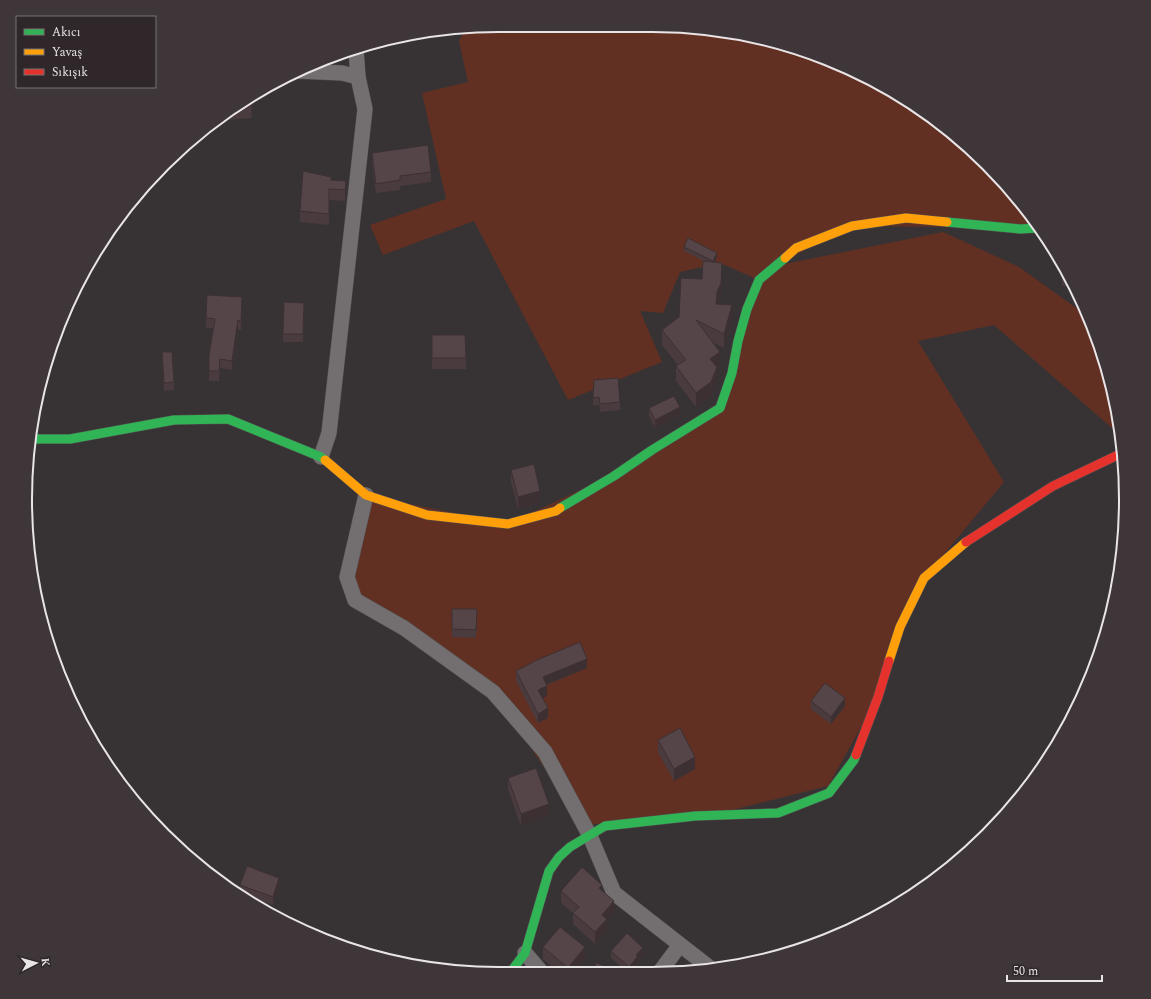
<svg xmlns="http://www.w3.org/2000/svg" width="1151" height="999" font-family="Spectral,serif">
  <rect width="100%" height="100%" fill="#373335"/>
  <polygon fill="#623022" points="500,25 714,29 804,50 889,88 964,143 1028,210 1038,228 852,226 775,266 943,232 1019,267 1089,317 1101,347 1121,436 994,325 918,341 1004,482 924,578 878,697 828,786 708,816 583,825 493,692 351,590 366,495 508,524 627,468 720,408 759,280 720,263 680,272 663,313 640,311 662,362 568,400 474,221 383,255 370,225 446,199 422,93 468,82 459,41 465,30"/>
  <g fill="none" stroke-linecap="round" stroke-linejoin="round">
    <g stroke="#535051" stroke-width="16">
      <g id="street">
        <polyline points="356,49 358,77"/>
        <polyline points="297,71 342,73 358,77 365,109 329,433 321,457"/>
        <polyline points="366,495 347,577 355,600 404,628 493,692 545,752 590,836 614,893 710,968"/>
        <polyline points="525,953 543,974"/>
        <polyline points="659,973 680,945"/>
      </g>
    </g>
    <g stroke="#535051" stroke-width="10">
      <g id="fast">
        <polyline points="947,222 1020,229 1038,228"/>
        <polyline points="32,439 70,439 174,420 228,419 321,457 325,460"/>
        <polyline points="560,508 614,476 652,450 720,408 732,373 738,341 747,309 759,280 785,258"/>
        <polyline points="509,974 525,953 549,871 559,857 570,847 605,826 695,816 778,813 829,793 854,760 856,755"/>
      </g>
    </g>
    <g stroke="#535051" stroke-width="10">
      <g id="slow">
        <polyline points="785,258 796,248 852,226 906,218 947,222"/>
        <polyline points="325,460 366,495 427,515 508,524 556,511 560,508"/>
        <polyline points="889,661 900,627 924,578 966,542"/>
      </g>
    </g>
    <g stroke="#535051" stroke-width="10">
      <g id="jam">
        <polyline points="966,542 1053,486 1122,453"/>
        <polyline points="856,755 878,697 889,661"/>
      </g>
    </g>
    <use href="#street" stroke="#736f71" stroke-width="15"/>
    <use href="#fast" stroke="#30b455" stroke-width="9"/>
    <use href="#slow" stroke="#ff9f0a" stroke-width="9"/>
    <use href="#jam" stroke="#e5322d" stroke-width="9"/>
  </g>
  <g fill="#4a3b3e">
    <polygon points="251,99 252,118 225,120 225,117"/>
    <polygon points="372,153 431,172 431,182 400,186 400,190 376,193 372,163"/>
    <polygon points="331,180 346,181 346,192 345,201 329,200 329,225 300,222 300,211"/>
    <polygon points="684,247 717,257 715,262 722,277 721,297 718,304 732,320 724,348 712,342 720,366 717,369 717,381 711,396 696,407 676,381 676,366 678,365 662,345 662,330 679,317 702,279 706,262 684,251"/>
    <polygon points="1064,268 1077,289 1078,292 1062,285 1062,274"/>
    <polygon points="242,307 241,330 238,330 232,370 220,368 219,381 209,381 209,355 213,328 206,328 206,318"/>
    <polygon points="304,311 303,342 283,342 283,334"/>
    <polygon points="432,335 465,335 466,369 432,369"/>
    <polygon points="162,352 174,382 174,390 164,391"/>
    <polygon points="594,380 620,402 620,410 600,412 599,404 593,406 593,398"/>
    <polygon points="649,408 680,415 655,428 649,416"/>
    <polygon points="511,470 540,503 518,509 511,482"/>
    <polygon points="452,609 477,609 476,638 452,637"/>
    <polygon points="587,668 547,685 547,696 542,698 548,718 538,723 516,681 516,671"/>
    <polygon points="811,701 845,706 831,724 811,709"/>
    <polygon points="658,740 695,769 674,781 658,752"/>
    <polygon points="508,778 549,815 521,826 508,789"/>
    <polygon points="240,885 279,886 273,905 240,893"/>
    <polygon points="561,891 614,913 607,921 607,931 595,944 573,924 573,913 561,903"/>
    <polygon points="543,947 585,959 573,974 561,974 543,959"/>
    <polygon points="611,951 643,955 638,961 638,964 629,973 628,973 611,958"/>
  </g>
  <g fill="#3c3032">
    <polygon points="346,181 346,192 345,201 345,190"/>
    <polygon points="717,253 717,257 713,265 713,261"/>
    <polygon points="722,263 722,277 721,297 717,306 716,319 717,292"/>
    <polygon points="242,297 242,307 241,330 241,321"/>
    <polygon points="732,305 732,320 724,348 724,334"/>
    <polygon points="238,320 238,330 232,370 232,361"/>
    <polygon points="720,352 720,366 717,369 717,381 711,396 696,407 696,393 710,359"/>
    <polygon points="680,407 680,415 655,428 655,420"/>
    <polygon points="540,491 540,503 518,509 518,497"/>
    <polygon points="587,659 587,668 543,686 543,677"/>
    <polygon points="547,686 547,696 538,700 538,690"/>
    <polygon points="845,698 845,706 831,724 831,717"/>
    <polygon points="548,708 548,718 538,723 538,714"/>
    <polygon points="695,757 695,769 674,781 674,769"/>
    <polygon points="549,804 549,815 521,826 521,814"/>
    <polygon points="279,878 279,886 273,905 273,897"/>
    <polygon points="602,885 602,897 599,888"/>
    <polygon points="614,901 614,913 607,921 607,931 595,944 595,932 602,915"/>
    <polygon points="585,947 585,959 573,974 568,974 568,968"/>
    <polygon points="643,948 643,955 638,961 638,964 629,973 629,967 636,955"/>
  </g>
  <g fill="#564548" stroke="#3c3032">
    <polygon points="251,99 252,106 240,107"/>
    <polygon points="428,145 431,172 400,176 400,180 376,184 372,153"/>
    <polygon points="303,171 331,177 331,180 346,181 345,190 329,189 329,214 300,211"/>
    <polygon points="688,238 717,253 713,261 684,247"/>
    <polygon points="703,261 722,263 721,283 717,292 716,304 732,305 724,334 696,320 720,352 710,359 717,367 711,382 696,393 676,366 686,360 662,330 679,317 681,278 702,279"/>
    <polygon points="1064,268 1069,277 1062,274"/>
    <polygon points="207,295 242,297 241,321 238,320 232,361 220,359 219,371 209,371 209,355 215,319 206,318"/>
    <polygon points="284,302 304,303 303,334 283,334"/>
    <polygon points="432,335 465,335 466,358 432,358"/>
    <polygon points="162,352 172,352 174,382 164,383"/>
    <polygon points="618,378 620,402 600,404 599,397 593,398 594,380"/>
    <polygon points="674,396 680,407 655,420 649,408"/>
    <polygon points="534,464 540,491 518,497 511,470"/>
    <polygon points="452,609 477,609 476,630 452,629"/>
    <polygon points="580,642 587,659 543,677 547,686 538,690 548,708 538,714 516,671 537,660"/>
    <polygon points="825,683 845,698 831,717 811,701"/>
    <polygon points="680,728 695,757 674,769 658,740"/>
    <polygon points="536,768 549,804 521,814 508,778"/>
    <polygon points="247,866 279,878 273,897 240,885"/>
    <polygon points="582,867 602,885 599,888 614,901 602,915 607,919 595,932 573,913 579,907 561,891"/>
    <polygon points="560,927 585,947 568,968 543,947"/>
    <polygon points="627,933 643,948 636,955 638,956 629,967 611,951"/>
    <polygon points="596,963 605,966 613,973 592,973"/>
  </g>
  <path d="M0 0H1151V999H0ZM499 32H652A467 467 0 0 1 1119 499V500A467 467 0 0 1 652 967H499A467 467 0 0 1 32 500V499A467 467 0 0 1 499 32Z" fill="#3e3639" fill-rule="evenodd"/>
  <path fill="none" stroke="#e9e4e6" stroke-width="2" d="M499 32H652A467 467 0 0 1 1119 499V500A467 467 0 0 1 652 967H499A467 467 0 0 1 32 500V499A467 467 0 0 1 499 32Z"/>
  <rect x="16" y="16" width="140" height="72" fill="#2f272a" stroke="#797375"/>
  <rect x="24" y="29" width="20" height="6" fill="#30b455" stroke="#797375"/>
  <text x="52" y="36" font-size="12" fill="#e9e4e6">Akıcı</text>
  <rect x="24" y="49" width="20" height="6" fill="#ff9f0a" stroke="#797375"/>
  <text x="52" y="56" font-size="12" fill="#e9e4e6">Yavaş</text>
  <rect x="24" y="69" width="20" height="6" fill="#e5322d" stroke="#797375"/>
  <text x="52" y="76" font-size="12" fill="#e9e4e6">Sıkışık</text>
  <g transform="translate(36 963) rotate(84)" stroke="#2f272a" stroke-width="3" paint-order="stroke">
  <path d="M0-3L7 15L0 10L-7 15Z" fill="#e9e4e6"/>
  <text y="-6" font-size="11" font-weight="bold" text-anchor="middle" fill="#e9e4e6">K</text>
  </g>
  <path d="M1007 975v6h95v-6" fill="none" stroke="#e9e4e6" stroke-width="2"/>
  <text x="1013" y="975" font-size="12" fill="#e9e4e6" stroke="#2f272a" stroke-width="3" paint-order="stroke">50 m</text>
</svg>
